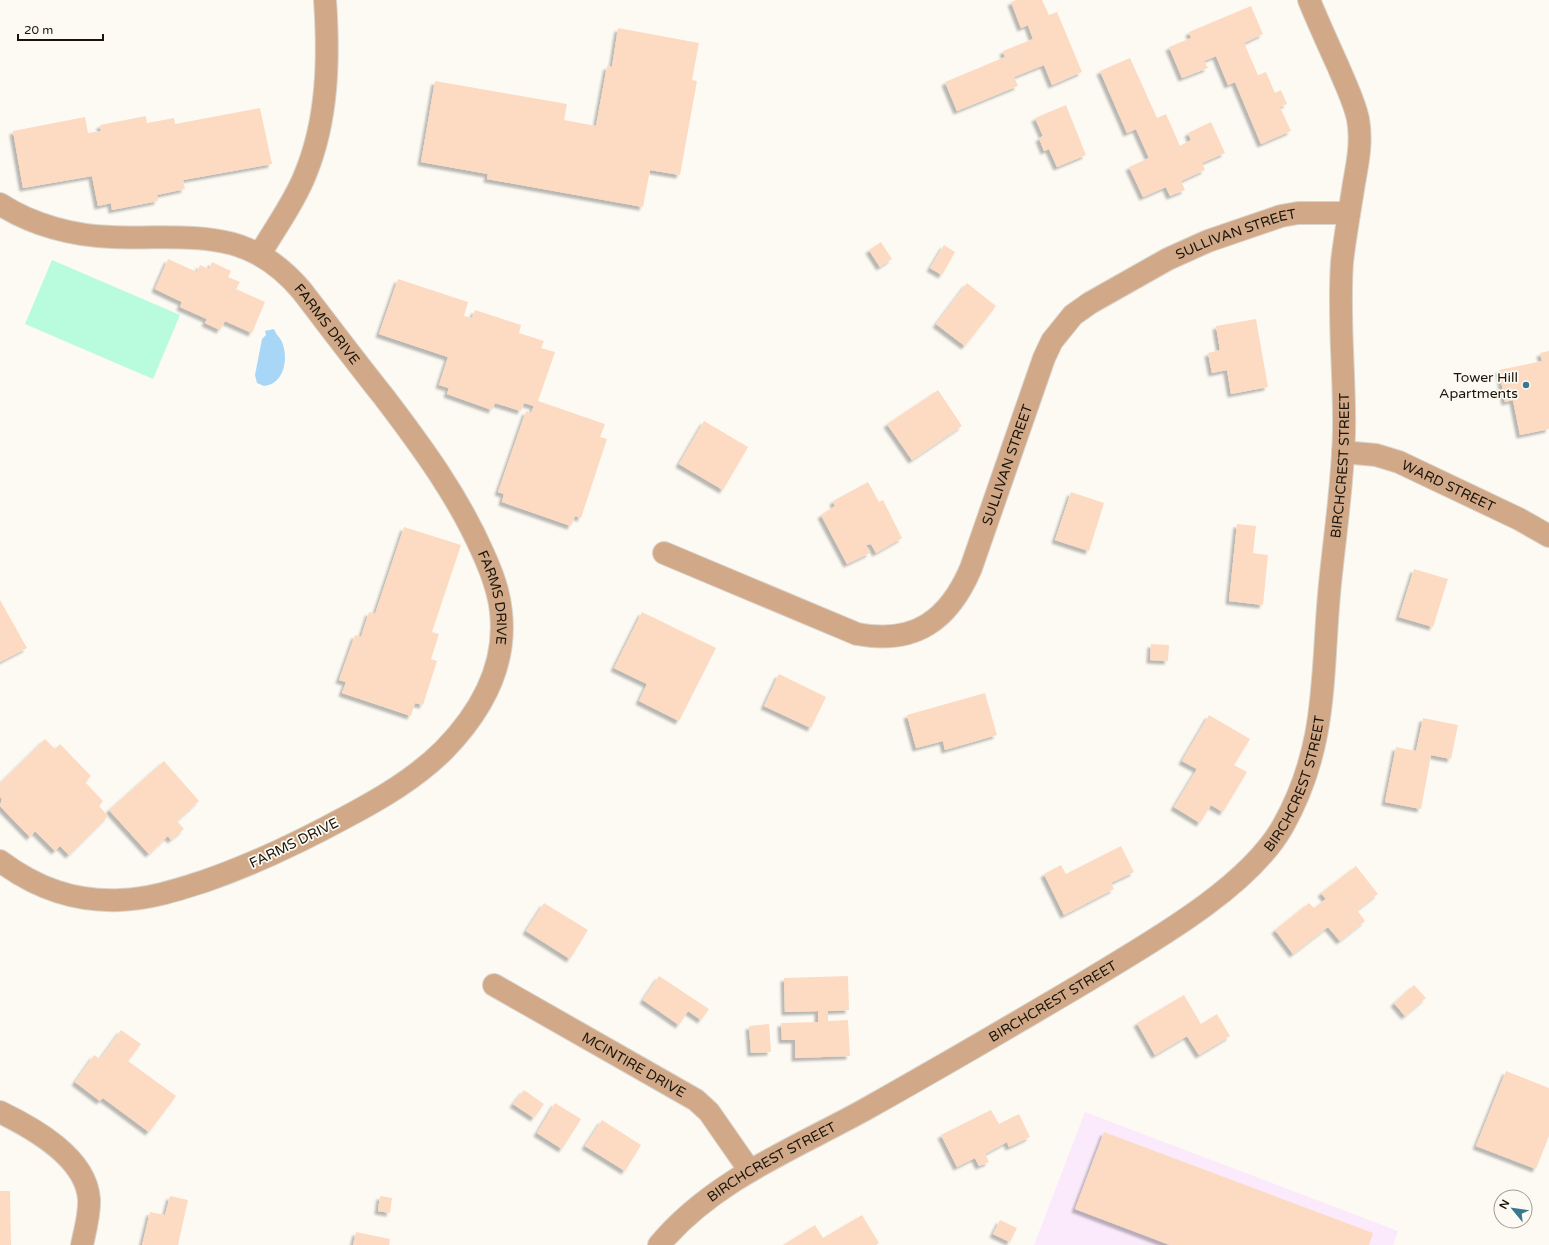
<svg xmlns="http://www.w3.org/2000/svg" width="1549" height="1245" font-family="'Varela Round',sans-serif">
  <defs>
    <filter id="shadow"><feDropShadow dx="-3.5" dy="3.5" stdDeviation="1" flood-color="#0004"/></filter>
  </defs>
  <rect width="100%" height="100%" fill="#fdfaf3"/>
  <polygon fill="#fbeafb" points="1085,1112 1398,1231 1393,1245 1034,1245"/>
  <polygon fill="#b8fbdd" points="52,260 180,315 153,379 25,324"/>
  <path fill="#a7d6f6" d="M274,329C276,335 280,337 282,342C289,359 284,384 264,386L257,383L255,375L262,339L266,335L265,331Z"/>
  <g fill="#fddbc3" filter="url(#shadow)">
    <polygon points="1016,0 1042,0 1049,15 1057,12 1082,72 1052,85 1044,65 1014,77 1018,86 957,111 945,82 1005,57 1003,51 1033,39 1028,25 1021,28 1011,2"/>
    <polygon points="1251,6 1263,34 1244,43 1258,75 1266,72 1275,93 1281,90 1287,104 1280,107 1291,131 1261,144 1235,82 1228,85 1216,56 1204,61 1208,68 1182,78 1169,47 1191,38 1189,32"/>
    <polygon points="618,28 699,43 692,80 697,81 680,175 650,170 643,207 487,179 488,174 421,162 435,81 567,104 564,120 596,126 607,66 612,67"/>
    <polygon points="1130,58 1157,118 1166,114 1180,146 1191,140 1188,133 1211,122 1225,153 1202,163 1205,170 1181,181 1185,190 1170,196 1166,187 1143,197 1129,167 1149,158 1136,129 1127,133 1100,71"/>
    <polygon points="1066,105 1086,155 1057,167 1049,149 1044,151 1039,138 1043,136 1035,118"/>
    <polygon points="260,108 272,164 183,180 185,189 157,195 158,201 112,210 111,203 98,206 92,176 23,188 13,131 85,117 88,133 101,131 100,125 146,116 147,123 174,118 175,124"/>
    <polygon points="881,242 892,259 880,267 869,250"/>
    <polygon points="944,245 955,252 942,275 930,268"/>
    <polygon points="168,259 197,272 200,265 209,269 212,262 231,271 228,277 240,282 236,289 265,302 252,333 225,321 220,330 205,323 207,319 180,307 182,302 155,289"/>
    <polygon points="398,279 468,302 464,316 472,318 475,310 521,325 519,333 544,341 541,348 555,352 538,401 605,424 600,437 607,439 581,518 575,516 571,526 502,502 504,494 498,492 526,411 531,413 534,406 524,403 521,411 495,403 492,410 447,394 449,388 439,385 448,357 379,334"/>
    <polygon points="967,283 996,306 965,346 936,324"/>
    <polygon points="1256,319 1268,387 1231,394 1227,370 1212,373 1208,353 1220,350 1216,326"/>
    <polygon points="1549,351 1549,429 1520,435 1513,400 1505,402 1499,370 1542,361 1540,353"/>
    <polygon points="938,390 962,426 912,460 887,424"/>
    <polygon points="704,421 748,447 723,490 679,464"/>
    <polygon points="868,482 879,502 883,500 902,538 876,553 871,544 866,545 870,553 847,564 821,515 835,506 833,501"/>
    <polygon points="1071,492 1104,503 1089,551 1055,540"/>
    <polygon points="1237,524 1256,526 1253,553 1268,555 1263,605 1229,601"/>
    <polygon points="404,527 461,545 432,632 439,634 431,659 437,661 423,705 415,703 411,716 342,693 346,682 339,680 355,635 361,637 369,612 375,614"/>
    <polygon points="1414,569 1448,579 1433,627 1399,617"/>
    <polygon points="0,600 27,648 0,662"/>
    <polygon points="642,612 716,648 679,721 639,701 647,684 614,668"/>
    <polygon points="1151,644 1169,645 1168,661 1150,660"/>
    <polygon points="779,674 826,697 811,728 764,706"/>
    <polygon points="985,693 997,735 945,750 943,741 916,748 907,715"/>
    <polygon points="1209,715 1250,739 1234,765 1247,772 1223,812 1211,805 1200,823 1174,807 1197,769 1182,761"/>
    <polygon points="1423,718 1458,725 1451,759 1431,755 1421,809 1385,802 1396,747 1416,751"/>
    <polygon points="45,739 55,749 60,744 91,776 85,782 103,801 99,806 108,816 69,855 60,846 55,851 35,831 30,837 0,806 2,799 0,797 0,783"/>
    <polygon points="164,761 199,801 177,821 184,829 171,840 168,836 149,854 109,810"/>
    <polygon points="1121,846 1134,872 1111,883 1114,889 1064,915 1044,874 1061,865 1066,874"/>
    <polygon points="1356,866 1378,894 1357,910 1365,921 1340,941 1328,927 1293,954 1275,930 1309,903 1314,908 1326,899 1321,893"/>
    <polygon points="544,903 588,930 570,959 526,931"/>
    <polygon points="659,976 709,1009 701,1020 688,1011 679,1025 643,1000"/>
    <polygon points="848,976 849,1010 828,1011 828,1021 848,1020 850,1056 795,1058 795,1040 782,1040 781,1023 818,1022 818,1011 785,1012 784,978"/>
    <polygon points="1414,985 1426,998 1405,1016 1394,1003"/>
    <polygon points="1184,995 1201,1024 1217,1014 1230,1036 1199,1055 1187,1036 1155,1055 1137,1023"/>
    <polygon points="769,1024 771,1052 751,1053 749,1026"/>
    <polygon points="121,1030 141,1044 128,1061 176,1096 149,1132 103,1098 100,1101 75,1082 94,1055 100,1059"/>
    <polygon points="1506,1071 1549,1088 1549,1136 1536,1169 1476,1146"/>
    <polygon points="524,1090 544,1104 534,1118 513,1104"/>
    <polygon points="555,1103 581,1119 562,1149 537,1133"/>
    <polygon points="991,1110 999,1124 1019,1114 1030,1137 1009,1147 1007,1142 985,1154 989,1162 979,1166 975,1158 957,1167 941,1135"/>
    <polygon points="602,1120 641,1145 625,1171 585,1146"/>
    <polygon points="1104,1132 1373,1233 1369,1245 1170,1245 1075,1209"/>
    <polygon points="0,1191 10,1191 11,1245 0,1245"/>
    <polygon points="170,1196 188,1200 178,1245 142,1245 150,1212 165,1215"/>
    <polygon points="380,1196 392,1198 390,1213 378,1211"/>
    <polygon points="862,1215 879,1243 876,1245 783,1245 815,1225 823,1238"/>
    <polygon points="1000,1220 1017,1228 1010,1242 993,1234"/>
    <polygon points="356,1232 390,1239 389,1245 353,1245"/>
  </g>
  <g fill="none" stroke-linecap="round" stroke-linejoin="round">
    <g stroke="#d9d5cd" stroke-width="24">
      <g id="minor">
        <path id="s1" d="M0,204C32,225 74,236 112,237C189,240 246,224 302,291C329,326 356,362 384,397C422,447 458,496 483,553C492,573 499,591 501,612C507,666 480,713 444,750C416,778 380,799 346,817C300,842 254,864 205,881C177,890 150,899 120,900C74,902 36,888 0,861"/>
        <path d="M260,254C275,228 294,203 305,175C328,120 329,58 325,0"/>
        <path id="s2" d="M1343,452L1376,455L1399,462L1519,519L1549,536"/>
        <path id="s3" d="M664,553L857,634C915,645 949,620 971,568L1044,358L1052,341L1073,315L1090,303L1168,259L1208,241L1281,216L1298,213H1349"/>
        <path id="s4" d="M494,985L696,1100L709,1112L750,1171"/>
        <path d="M0,1112C33,1128 86,1157 89,1199C90,1213 85,1231 82,1245"/>
        <path id="s5" d="M659,1245C713,1180 794,1149 866,1109C939,1068 1011,1026 1082,984C1144,946 1247,890 1283,826C1329,744 1321,673 1330,584C1335,533 1343,483 1344,431C1345,375 1338,319 1342,262C1345,236 1350,209 1354,183C1358,161 1362,141 1358,119C1354,101 1345,83 1338,66C1328,44 1318,22 1309,0"/>
      </g>
    </g>
    <use href="#minor" stroke="#d1a989" stroke-width="22"/>
  </g>
  <circle fill="#3b788f" stroke="#fdfaf3" stroke-width="1.5" cx="1526" cy="385" r="4"/>
  <g text-anchor="middle" dominant-baseline="central" stroke-width="3.5" stroke-linejoin="round" paint-order="stroke">
    <g font-size="14" fill="#1a1408" stroke="#fdfaf3">
      <text stroke="none"><textPath href="#s3" startOffset="812">SULLIVAN STREET</textPath></text>
      <text stroke="none"><textPath href="#s1" startOffset="366">FARMS DRIVE</textPath></text>
      <text stroke="none"><textPath href="#s3" startOffset="464">SULLIVAN STREET</textPath></text>
      <text stroke="none"><textPath href="#s5" startOffset="1125">BIRCHCREST STREET</textPath></text>
      <text stroke="none"><textPath href="#s2" startOffset="112">WARD STREET</textPath></text>
      <text stroke="none"><textPath href="#s1" startOffset="690">FARMS DRIVE</textPath></text>
      <text stroke="none"><textPath href="#s5" startOffset="801">BIRCHCREST STREET</textPath></text>
      <text transform="translate(294 843) rotate(-26)">FARMS DRIVE</text>
      <text stroke="none"><textPath href="#s5" startOffset="465">BIRCHCREST STREET</textPath></text>
      <text stroke="none"><textPath href="#s4" startOffset="161">MCINTIRE DRIVE</textPath></text>
      <text stroke="none"><textPath href="#s5" startOffset="141">BIRCHCREST STREET</textPath></text>
    </g>
    <g font-size="14" fill="#1a1408" stroke="#fdfaf3" text-anchor="end">
      <text x="1518" y="377">Tower Hill<tspan x="1518" dy="16">Apartments</tspan></text>
    </g>
  </g>
  <g transform="translate(1513 1209) rotate(299)"><circle r="19" fill="#fdfaf3" stroke="#a29e95"/>
  <path d="M0-3L7 15L0 10L-7 15Z" fill="#3b788f"/>
  <text y="-6" font-size="11" font-weight="bold" text-anchor="middle" fill="#1a1408">N</text>
  </g>
  <path d="M18 34v6h85v-6" fill="none" stroke="#1a1408" stroke-width="2"/>
  <text x="24" y="34" font-size="12" fill="#1a1408" stroke="#fdfaf3" stroke-width="3" paint-order="stroke">20 m</text>
</svg>
